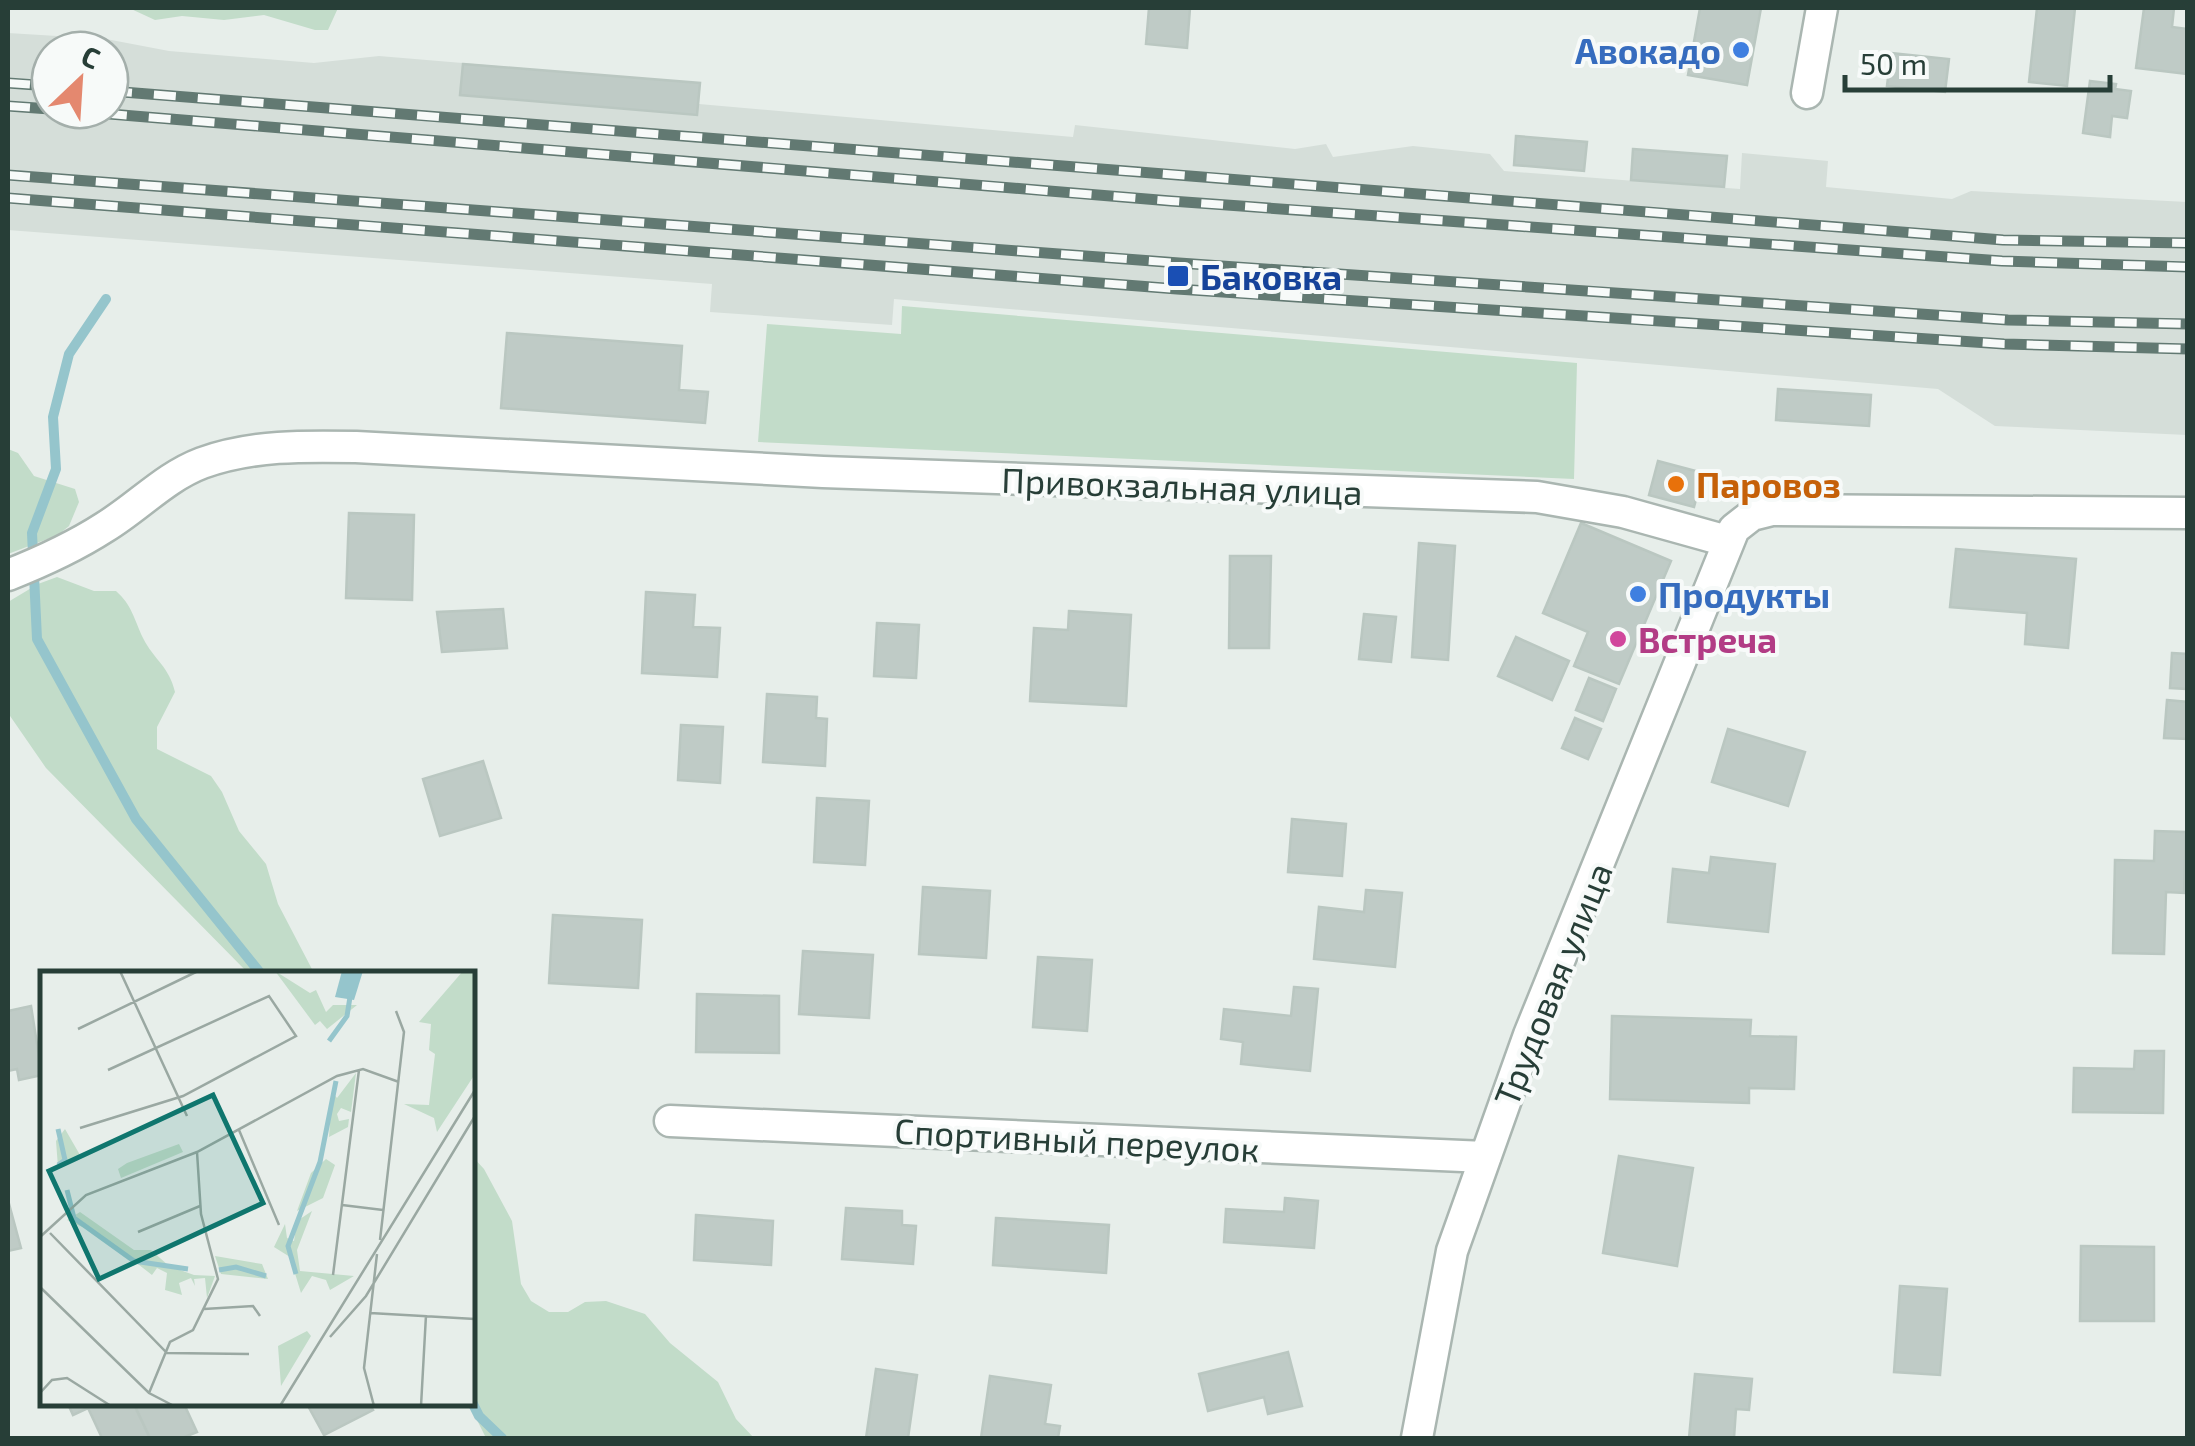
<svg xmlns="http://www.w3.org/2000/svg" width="2195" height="1446" font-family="'Exo 2',sans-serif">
  <rect width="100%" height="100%" fill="#e7eeea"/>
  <path fill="#d5ded9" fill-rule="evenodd" d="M8,33L106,39L169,51L314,63L379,56L700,83L699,104L1073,137L1075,125L1295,149L1326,144L1333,157L1413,146L1490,154L1504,171L1740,189L1742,153L1828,161L1826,187L1952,199L1971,191L2187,202V435L1995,426L1938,389L894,299L892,325L710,312L712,284L8,230ZM50,50H110V110H50Z"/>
  <g fill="#c2dcc9">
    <polygon points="129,8 338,8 328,30 315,30 264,15 224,20 182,16 155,20"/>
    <polygon points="902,306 1577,363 1574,479 758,442 767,324 901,334"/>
    <polygon points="8,449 18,453 34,476 75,489 79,502 69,526 58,535 8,554"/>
    <path d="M57,577L94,591H116C132,605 134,619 143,638C154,660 169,666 175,692L157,727V749L211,776L222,792L239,831L266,864L278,904L314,973H248L46,768L8,713V602L38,584Z"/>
    <polygon points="473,1157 484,1169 512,1221 521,1284 531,1301 549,1312 568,1312 585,1302 606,1301 645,1314 670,1343 718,1382 736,1419 754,1438 486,1438 469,1404 472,1404"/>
  </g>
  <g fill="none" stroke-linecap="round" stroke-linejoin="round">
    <g stroke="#95c5cc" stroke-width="10">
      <polyline points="106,299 69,354 53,417 56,469 32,533 37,639 136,819 261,974"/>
      <polyline points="472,1402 479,1416 502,1438"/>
    </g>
  </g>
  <g fill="#bfcbc6" stroke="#bac7c1" stroke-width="2.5">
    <polygon points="1149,8 1190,8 1187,48 1146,44"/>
    <polygon points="1700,8 1761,8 1747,85 1688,75"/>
    <polygon points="2037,8 2075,8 2067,86 2029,82"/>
    <polygon points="2144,8 2174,8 2172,27 2188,29 2188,74 2136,68"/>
    <polygon points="1891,53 1949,59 1945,92 1887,86"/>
    <polygon points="463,64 700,83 697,115 460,95"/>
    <polygon points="2090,81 2116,84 2115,89 2131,91 2127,118 2112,116 2110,137 2083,133"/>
    <polygon points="1516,136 1587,142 1584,171 1514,165"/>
    <polygon points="1633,149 1727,156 1724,187 1631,180"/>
    <polygon points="507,333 682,346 679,390 708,392 705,423 501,408"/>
    <polygon points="1778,389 1871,395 1869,426 1776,420"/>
    <polygon points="1658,461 1703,473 1694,507 1649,495"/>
    <polygon points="349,513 414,515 412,600 346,598"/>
    <polygon points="1581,523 1671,561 1619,684 1574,666 1588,632 1543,613"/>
    <polygon points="1419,543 1455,546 1448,660 1412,657"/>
    <polygon points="1956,549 2076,559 2068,648 2025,644 2027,613 1950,607"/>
    <polygon points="1230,556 1271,556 1269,648 1229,648"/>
    <polygon points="646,592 695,595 693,627 720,628 717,677 642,673"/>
    <polygon points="503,609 507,648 442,652 437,612"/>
    <polygon points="1069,611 1131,615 1126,706 1030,701 1034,628 1068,630"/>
    <polygon points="1364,614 1396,617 1391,662 1359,659"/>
    <polygon points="877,623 919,625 916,678 874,676"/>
    <polygon points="1516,637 1569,661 1552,700 1498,676"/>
    <polygon points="2172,653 2188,654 2188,698 2187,689 2170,688"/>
    <polygon points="1589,678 1616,689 1603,721 1576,710"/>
    <polygon points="767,694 817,697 816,718 827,719 825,766 763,762"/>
    <polygon points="2167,700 2188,702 2188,739 2164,738"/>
    <polygon points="1575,718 1601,729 1588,759 1562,748"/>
    <polygon points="681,725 723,727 720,783 678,780"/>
    <polygon points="1728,729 1805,752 1788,806 1712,782"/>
    <polygon points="483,761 501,818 440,836 423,779"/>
    <polygon points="817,798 869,801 865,865 814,862"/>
    <polygon points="1292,819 1346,824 1342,876 1288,872"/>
    <polygon points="2155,831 2186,832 2184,893 2166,892 2164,954 2113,953 2115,860 2154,861"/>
    <polygon points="1711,857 1775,864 1768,932 1668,922 1673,869 1709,873"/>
    <polygon points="923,887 990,891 986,958 919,954"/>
    <polygon points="1366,890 1402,893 1395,967 1314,959 1319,907 1364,912"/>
    <polygon points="553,915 642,920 638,988 549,983"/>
    <polygon points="803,951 873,955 869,1018 799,1014"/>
    <polygon points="1038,957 1092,960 1087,1031 1033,1027"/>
    <polygon points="1294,987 1318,989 1310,1071 1241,1064 1243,1042 1221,1039 1224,1009 1291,1016"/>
    <polygon points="697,994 779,996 779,1053 696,1052"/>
    <polygon points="31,1006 42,1075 19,1080 17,1069 8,1071 8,1011"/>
    <polygon points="1612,1016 1751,1020 1750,1036 1796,1037 1794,1089 1749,1088 1749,1103 1610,1099"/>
    <polygon points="2135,1051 2164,1051 2163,1113 2073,1112 2074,1068 2134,1069"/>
    <polygon points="1619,1156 1693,1168 1677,1266 1603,1253"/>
    <polygon points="1285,1198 1318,1201 1314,1248 1224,1242 1226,1209 1284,1212"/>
    <polygon points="8,1200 21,1248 8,1251"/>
    <polygon points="846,1208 902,1211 902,1225 916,1226 913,1264 842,1259"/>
    <polygon points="696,1215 773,1221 771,1265 694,1260"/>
    <polygon points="996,1218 1109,1225 1106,1273 993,1265"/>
    <polygon points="2081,1246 2154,1247 2154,1321 2080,1321"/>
    <polygon points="1900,1286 1947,1289 1940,1375 1894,1372"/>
    <polygon points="1288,1352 1302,1406 1268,1414 1264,1397 1208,1411 1199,1374"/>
    <polygon points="876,1369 917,1375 908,1438 866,1438"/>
    <polygon points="1695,1374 1752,1379 1749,1410 1736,1409 1734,1438 1689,1438"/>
    <polygon points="990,1376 1051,1385 1045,1424 1060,1426 1058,1438 981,1438"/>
    <polygon points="68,1404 134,1404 150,1438 102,1438 88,1408 73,1415"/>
    <polygon points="134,1404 184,1404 197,1432 182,1438 150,1438"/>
    <polygon points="307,1404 369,1404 373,1410 324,1435"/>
  </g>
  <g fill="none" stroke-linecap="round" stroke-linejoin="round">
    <g stroke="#aab6b1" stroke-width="35">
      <g id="street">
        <polyline points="1807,93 1822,8"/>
        <path d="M8,575C41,562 74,547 105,527C138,507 165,477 202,463C252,445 304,446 356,447L823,472L1537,497L1623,512L1727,541"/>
        <polyline points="670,1121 1485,1157"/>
        <polyline points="1417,1438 1452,1251 1529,1035 1734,529 1752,515 1772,510 2188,513"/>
      </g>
    </g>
    <use href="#street" stroke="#fff" stroke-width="30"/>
    <g stroke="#627972" stroke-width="11">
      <g id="rail">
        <polyline points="8,83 50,86"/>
        <polyline points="110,91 2003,240 2188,243"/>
        <polyline points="8,106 50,109"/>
        <polyline points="61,110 1171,201 2002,261 2188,267"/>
        <polyline points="8,175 1179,263 2008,320 2188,324"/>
        <polyline points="8,198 1177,289 2004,344 2188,349"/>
      </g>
    </g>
    <use href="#rail" stroke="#f7faf9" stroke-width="8" stroke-dasharray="22" stroke-linecap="butt"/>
  </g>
  <g fill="#3f7fe0" stroke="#f7faf9" stroke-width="4">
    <circle cx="1741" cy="50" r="10"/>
    <circle cx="1638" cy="594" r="10"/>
  </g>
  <rect fill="#1a4fb4" stroke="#f7faf9" stroke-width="4" x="1166" y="264" width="24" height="24" rx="5"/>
  <circle fill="#e8710a" stroke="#f7faf9" stroke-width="4" cx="1676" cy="484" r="10"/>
  <circle fill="#d1479c" stroke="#f7faf9" stroke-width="4" cx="1618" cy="639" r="10"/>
  <g text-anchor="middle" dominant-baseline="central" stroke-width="8" stroke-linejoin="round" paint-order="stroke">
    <g font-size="35" font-weight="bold" fill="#366cbe" stroke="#f7faf9" text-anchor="end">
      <text x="1721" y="50">Авокадо</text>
      <text x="1658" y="594" text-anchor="start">Продукты</text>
    </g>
    <g font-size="35" font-weight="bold" fill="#164399" stroke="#f7faf9" text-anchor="start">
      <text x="1200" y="276">Баковка</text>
    </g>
    <g font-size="35" font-weight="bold" fill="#c56008" stroke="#f7faf9" text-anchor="start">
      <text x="1696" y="484">Паровоз</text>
    </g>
    <g font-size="35" fill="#273e37" stroke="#f7faf9">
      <text transform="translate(1182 485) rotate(2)">Привокзальная улица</text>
      <text transform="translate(1552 984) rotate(-68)">Трудовая улица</text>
      <text transform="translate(1077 1139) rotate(3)">Спортивный переулок</text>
    </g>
    <g font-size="35" font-weight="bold" fill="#b23c85" stroke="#f7faf9" text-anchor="start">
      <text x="1638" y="639">Встреча</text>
    </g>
  </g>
  <g transform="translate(40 971)">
    <rect width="435" height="435" fill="#e7eeea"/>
    <path d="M235,0L270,22L276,19L286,41L293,34H317L287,58L280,50L275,54ZM423,0H435V103L397,161L394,147L364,133L389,134L395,83L389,79L391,53L379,51ZM316,102L311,141L301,137L297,143L299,150L309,148L308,156L289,166L292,121L297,127ZM25,158L40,184L18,196L16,170ZM139,173L143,181L81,207L78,198L87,192ZM286,188L295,194L283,227L257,240L271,202ZM272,240L257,279L260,300L314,305L290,319L286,309L272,305L261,322L250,286L234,276L245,253L247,267L254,270L257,250ZM40,241L94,279H111L129,295L154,304L175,305L167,327L165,307L154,308L155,315L151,307L139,312L142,324L125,319L127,302L117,297L112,304L62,265L27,249ZM175,285L222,293L228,308L181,303ZM267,360L271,365L241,415L238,375Z" fill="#c2dcc9"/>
    <path d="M302,0H323L314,29L295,26Z" fill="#95c5cc"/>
    <path fill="none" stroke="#95c5cc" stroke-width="5" d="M289,70L307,45L310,26M18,158L25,189L18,194M27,219L34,247L94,290L148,298M179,299L196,296L226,305M256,303L248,275L280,191L296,110"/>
    <path fill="none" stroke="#9aa8a2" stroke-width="2.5" d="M80,0L147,145M38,58L158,0M40,157L143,125L256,65L229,25L68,99M199,159L239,254M302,234L343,239M98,261L160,235M10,262L127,382L209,383M0,266L46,224L157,181L297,105L323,98L359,111M340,269L364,61L356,40M293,304L319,99M0,316L109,422L134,435M164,338L213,335L220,345M330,342L435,348M290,366L326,325L435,145M0,422L12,409L27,407L71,435M109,422L130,371L153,359L178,308L161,243L157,181M240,435L435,119M334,435L324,397L337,283M381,435L386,344"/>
    <path fill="#0f766e" fill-opacity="0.15" stroke="#0f766e" stroke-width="5" d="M173,124L223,232L59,308L9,200Z"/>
    <rect width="435" height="435" fill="none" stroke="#273e37" stroke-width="5"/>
  </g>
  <rect width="2195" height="1446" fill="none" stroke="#273e37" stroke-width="20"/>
  <g transform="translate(80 80) rotate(25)"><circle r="48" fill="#f7faf9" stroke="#a4afab" stroke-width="2.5"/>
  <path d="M0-8L18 38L0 25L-18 38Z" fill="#e4886f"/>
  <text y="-15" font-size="28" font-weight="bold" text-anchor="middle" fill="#273e37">С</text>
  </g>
  <path d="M1845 75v15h265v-15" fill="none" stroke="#273e37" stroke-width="5"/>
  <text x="1860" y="75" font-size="30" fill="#273e37" stroke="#f7faf9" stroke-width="8" paint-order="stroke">50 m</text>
</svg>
